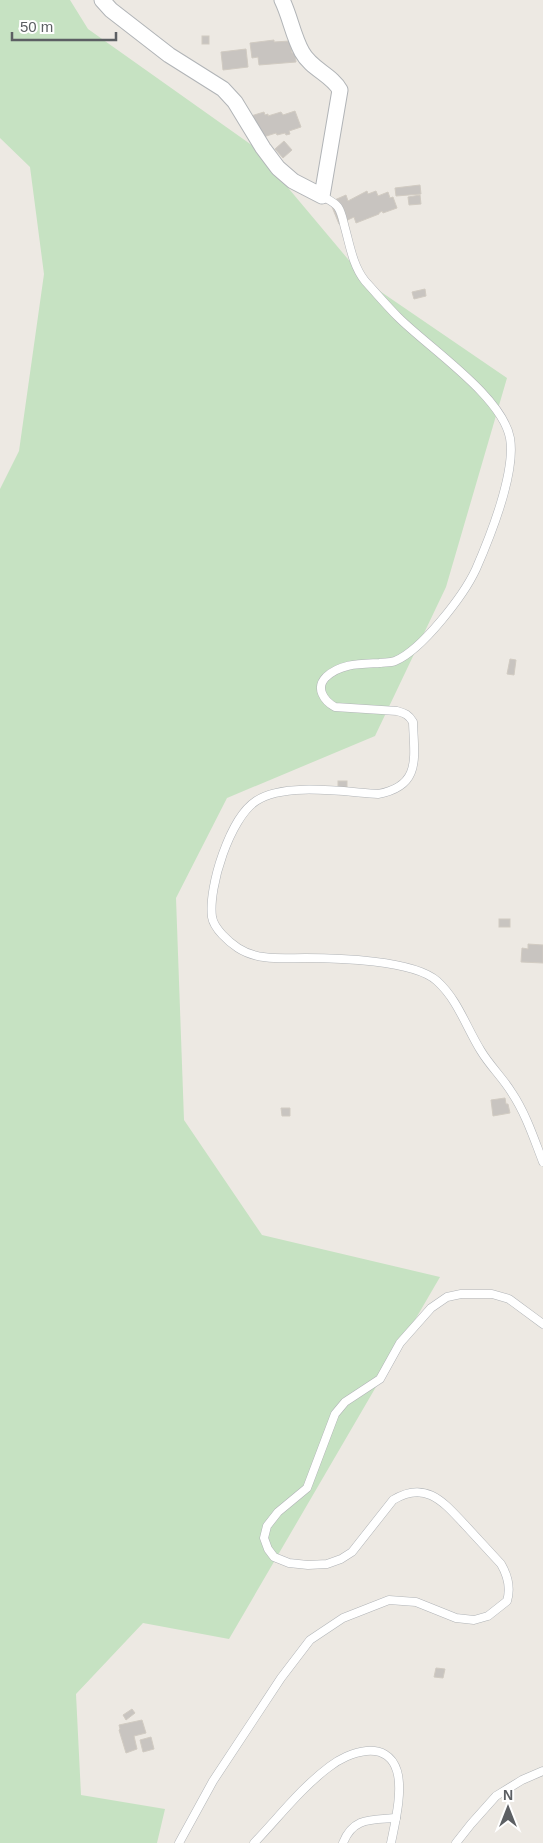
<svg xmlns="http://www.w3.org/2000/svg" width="543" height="1843" font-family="Helvetica,sans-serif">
  <rect width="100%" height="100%" fill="#ede9e3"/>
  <polygon fill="#c6e2c2" points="0,0 70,0 88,29 253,146 368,283 507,378 446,587 375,736 227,798 176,898 184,1120 262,1235 440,1277 229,1639 143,1623 76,1694 81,1795 165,1809 157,1843 0,1843 0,489 19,451 44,274 30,167 0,138"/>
  <g fill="#c8c4c0" stroke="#d1cbc2">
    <rect x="202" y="36" width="7" height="8"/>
    <polygon points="274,40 274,42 290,41 292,53 295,53 296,62 259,65 258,57 252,58 250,43"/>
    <polygon points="246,49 248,67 223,70 221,52"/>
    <polygon points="295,111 301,127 289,131 290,134 286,135 285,133 277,135 276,133 260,138 251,116 264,112 265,115 268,114 268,116 281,112 283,115"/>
    <polygon points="284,141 292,150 283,158 275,149"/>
    <polygon points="420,185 421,194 396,196 395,188"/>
    <polygon points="367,191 368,194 376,191 378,196 388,192 390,198 393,197 397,208 383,213 382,211 379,213 379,214 356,223 354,217 339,224 330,202 346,195 348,201"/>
    <polygon points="420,195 421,204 409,205 408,197"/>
    <polygon points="425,289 426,296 414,299 412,292"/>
    <polygon points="510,659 516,660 514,675 507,674"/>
    <rect x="338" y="781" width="9" height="6"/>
    <rect x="499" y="919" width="11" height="8"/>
    <polygon points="528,944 543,945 543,963 521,962 522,948 528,949"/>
    <polygon points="505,1098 506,1104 508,1104 510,1113 493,1116 491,1100"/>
    <polygon points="281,1108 290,1108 290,1116 282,1116"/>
    <polygon points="436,1668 445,1669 443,1678 434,1677"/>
    <polygon points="132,1709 135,1713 126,1720 123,1715"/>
    <polygon points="142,1720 146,1733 134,1736 137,1749 126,1753 119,1730 120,1729 119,1725"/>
    <polygon points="151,1737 154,1749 143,1752 140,1740"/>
  </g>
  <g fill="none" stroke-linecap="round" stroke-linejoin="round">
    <g stroke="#b1b4b7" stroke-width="9">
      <g id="lane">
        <path d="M322,196C327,199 334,202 338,207C342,213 343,221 345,228C350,246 353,266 365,281C376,293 387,306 398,317C429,348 502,396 510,438C516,472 490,537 476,569C464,595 422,650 395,661C390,663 384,662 380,663C361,664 341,663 326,677C315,688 324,701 335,707L397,711C405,713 409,715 413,722C414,757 422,786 378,794C345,792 284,782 256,801C230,818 208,887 212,917C214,929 229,942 238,948C258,961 283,958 305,958C336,958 414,960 437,981C458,1000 466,1027 481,1051C490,1066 503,1078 512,1093C526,1114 534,1139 543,1162"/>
        <path d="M179,1843L213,1781L281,1678L310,1640L343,1618L389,1600L416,1602L456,1618L474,1620L488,1616L507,1601C511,1588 508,1576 501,1564C489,1551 478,1539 466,1526C445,1504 427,1479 393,1500L352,1552L341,1559L327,1564L308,1565L289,1563L274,1557L268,1549L264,1538L267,1526L278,1512L307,1488L335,1414L345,1402L380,1379L400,1343L431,1308L447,1297L461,1294H492L509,1299L543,1324"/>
        <path d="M254,1843C278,1818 301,1788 329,1767C348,1752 387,1738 397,1771C403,1791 395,1823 391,1843"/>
        <path d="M343,1843C353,1817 371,1820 396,1818"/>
        <polyline points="456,1843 471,1824 496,1796 522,1780 543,1771"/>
      </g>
    </g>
    <g stroke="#b1b4b7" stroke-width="17">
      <path id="street" d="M102,0L111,10L169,55L223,89L235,102L263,148L278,168L293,181L322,196L340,90C332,75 311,69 302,52C293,36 290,16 282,0"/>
    </g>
    <use href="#lane" stroke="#fff" stroke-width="8"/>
    <use href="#street" stroke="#fff" stroke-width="15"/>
  </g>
  <g transform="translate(508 1808)" stroke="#ffffff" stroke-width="4" paint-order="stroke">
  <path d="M0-4L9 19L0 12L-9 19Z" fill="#5c5f63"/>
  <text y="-8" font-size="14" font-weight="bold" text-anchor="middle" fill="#5c5f63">N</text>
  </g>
  <path d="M12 32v8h104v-8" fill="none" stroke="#5c5f63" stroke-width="2.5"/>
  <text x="20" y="32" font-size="15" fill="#5c5f63" stroke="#ffffff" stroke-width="4" paint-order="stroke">50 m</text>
</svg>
